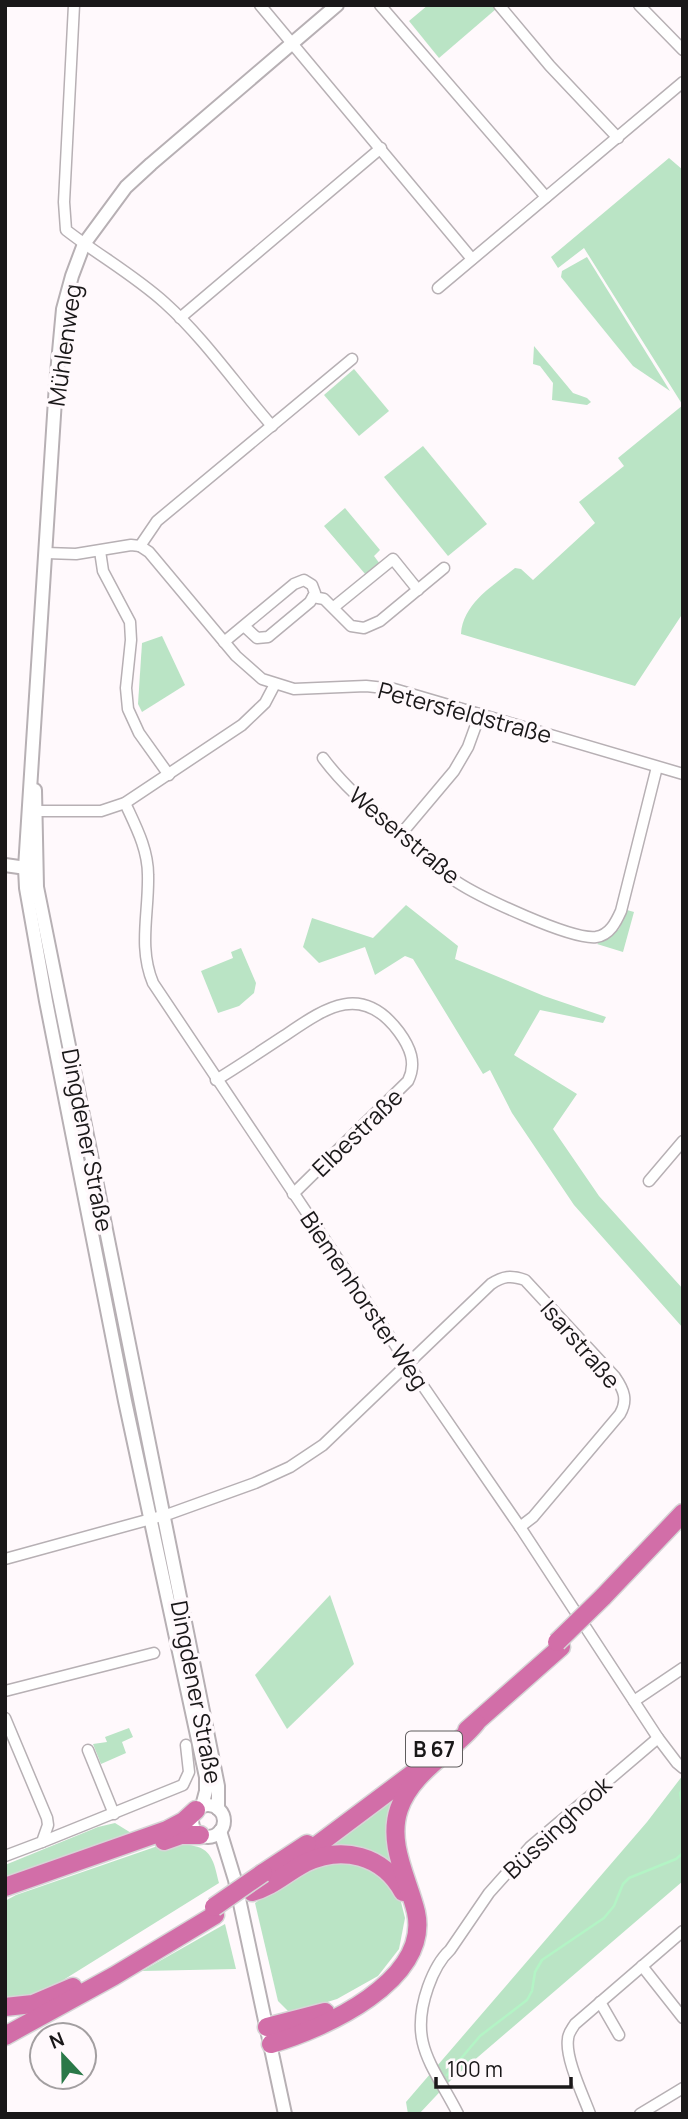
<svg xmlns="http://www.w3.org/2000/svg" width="688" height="2119" font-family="Manrope,sans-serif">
  <rect width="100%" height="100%" fill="#fff9fc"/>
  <g fill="#bae4c5">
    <polygon points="428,5 493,5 496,9 439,58 409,21"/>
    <polygon points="669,158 683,170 682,404 584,248 558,268 551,257"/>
    <polygon points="587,257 670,391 633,366 561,277 562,271"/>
    <polygon points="534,346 573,393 587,398 591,402 587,405 552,400 553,383 540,366 533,364"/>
    <polygon points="354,369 389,411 359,436 324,395"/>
    <path d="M683,405V613L635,686L461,634C463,603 494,585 515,568L521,569L533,580L595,523L579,502L624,466L618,458Z"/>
    <polygon points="423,446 487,524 448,556 384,477"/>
    <polygon points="345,508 380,550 374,556 380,564 366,575 324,526"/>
    <polygon points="162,636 185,685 142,712 138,704 142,643"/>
    <polygon points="406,905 458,946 455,959 544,996 606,1017 603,1023 540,1010 514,1055 577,1094 553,1129 599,1196 683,1289 683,1328 574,1205 512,1113 490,1070 483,1074 413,959 405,956 375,975 365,947 319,963 303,947 312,918 373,938"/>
    <polygon points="627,910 634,912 623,952 597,944 619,929"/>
    <polygon points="241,948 256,983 254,993 239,1006 218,1013 201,971 233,958 231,952"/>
    <polygon points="330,1595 354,1664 287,1729 255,1675"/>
    <polygon points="129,1728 133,1737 122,1742 126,1753 101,1764 93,1744 107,1742 105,1737"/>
    <polygon points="683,1775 683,1881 450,2081 419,2114 408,2114 406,2102 647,1822"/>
    <path d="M395,1791L397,1869L320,1851C342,1836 384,1815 395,1791Z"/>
    <polygon points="115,1823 136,1836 5,1884 5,1865 98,1827"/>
    <path d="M178,1839C184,1845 186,1844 194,1846C213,1849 215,1867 219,1883L36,1997H5V1901L16,1895Z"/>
    <polygon points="350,1860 380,1870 398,1890 405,1918 399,1949 378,1976 337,1999 295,2012 288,2011 278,2001 255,1903 305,1869"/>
    <polygon points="225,1924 236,1969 142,1971"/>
  </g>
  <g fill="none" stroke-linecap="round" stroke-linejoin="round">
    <g stroke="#b3f4c5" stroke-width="2.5">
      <polyline points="683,1789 680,1793 683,1811"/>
      <polyline points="447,2075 480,2036 527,2000 532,1991 535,1972 542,1960 604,1918 614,1906 623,1884 629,1878 676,1859 683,1853"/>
    </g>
    <g stroke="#b7b0b4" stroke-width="13">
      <g id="street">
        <path d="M74,5L64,202L66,230C98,255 134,275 165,303C205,339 236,385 272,426"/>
        <polyline points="260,5 472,259"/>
        <polyline points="380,5 546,197"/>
        <polyline points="499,5 550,66 618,138"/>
        <polyline points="639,5 683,50"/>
        <polyline points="438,288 683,82"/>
        <polyline points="180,318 381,148"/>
        <polyline points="140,546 149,552 236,656 262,679 294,689 366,686 394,689 683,774"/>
        <polyline points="140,546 157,521 352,359"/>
        <polyline points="100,551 103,571 130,622 131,640 126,688 128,709 139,733 169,775"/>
        <polyline points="46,553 76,554 131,545 140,546"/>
        <polyline points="313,597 324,599 351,626 364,628 380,621 444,568"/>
        <polyline points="334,607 393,559 418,590"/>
        <polyline points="224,642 294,584 304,580 312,585 315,593 310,602 268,637 257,638 244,626"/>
        <path d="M323,758C346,789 375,812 404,837C421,852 438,870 457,882C480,897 571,940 596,937C610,935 616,922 621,911L657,767"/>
        <path d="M125,803C136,827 148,849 148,875C149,913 138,947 153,983L412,1370L520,1527L658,1738L677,1763L683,1768"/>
        <polyline points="37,811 101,811 125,803 242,725 265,703 275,684"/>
        <polyline points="401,834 454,771 468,747 480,714"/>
        <path d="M216,1080C239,1066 261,1051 284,1036C324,1009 361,981 399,1032C410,1047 417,1063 408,1081L293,1194"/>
        <polyline points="649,1181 683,1141"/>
        <path d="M5,1559L169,1514L255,1483L290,1467L323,1445L491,1284C503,1276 511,1275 525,1280L615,1377C624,1390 628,1400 620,1414L533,1517L520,1527"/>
        <polyline points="5,1691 154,1653"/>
        <polyline points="634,1701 683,1668"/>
        <polyline points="5,1718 47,1818 48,1825 42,1842 5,1856"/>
        <polyline points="88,1750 114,1814"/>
        <polyline points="42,1842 183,1785 189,1772 186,1745"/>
        <polyline points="642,1966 683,2018"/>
        <polyline points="600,2002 619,2035"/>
        <path d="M458,2114C433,2065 408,2044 428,1987C433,1973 439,1960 450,1950L489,1893L530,1847L658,1738"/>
        <path d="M590,2114C583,2095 565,2058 568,2039C568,2033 572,2029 575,2024L683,1931"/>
        <polyline points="640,2114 683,2088"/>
      </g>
    </g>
    <g stroke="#b7b0b4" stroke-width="16">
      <g id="secondary">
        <polyline points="35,790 37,887 218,1786 218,1809"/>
        <polyline points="5,865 33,869"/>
        <circle cx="208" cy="1821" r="16"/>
        <polyline points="202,1806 206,1791 206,1777 125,1401 46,1001 26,888 25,868 56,384 63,309 72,276 84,244 126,187 151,164 337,5"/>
        <polyline points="220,1831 235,1880 285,2114"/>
      </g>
    </g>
    <g stroke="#d6d5d6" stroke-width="21">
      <g id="highway">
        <polyline points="603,1597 683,1513"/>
        <polyline points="467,1730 561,1647"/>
        <polyline points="164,1841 181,1835 200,1835"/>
        <polyline points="300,1858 412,1774"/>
        <polyline points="263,1873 307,1844"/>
        <polyline points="5,1887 167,1830 184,1821 196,1810"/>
        <path d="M252,1892C272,1887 286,1873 305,1863C342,1845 383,1855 403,1892"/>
        <polyline points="5,2007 33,2004 73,1987"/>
        <polyline points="267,2027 325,2012"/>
        <polyline points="5,2036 114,1976 215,1915"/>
        <path d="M271,2044C323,2029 431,1981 416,1912C408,1879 387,1844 399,1809C412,1771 452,1753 476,1723"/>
      </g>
    </g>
    <use href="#street" stroke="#fff" stroke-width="10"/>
    <use href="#secondary" stroke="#fff" stroke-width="12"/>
    <use href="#highway" stroke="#d26ea8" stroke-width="18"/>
    <g stroke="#d6d5d6" stroke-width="21" stroke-linecap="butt">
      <g id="highway-bridge">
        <polyline points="557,1642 603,1597"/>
        <polyline points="214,1907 263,1873"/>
      </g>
    </g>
    <use href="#highway-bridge" stroke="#d26ea8" stroke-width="18"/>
  </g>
  <g text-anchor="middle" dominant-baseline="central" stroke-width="7" stroke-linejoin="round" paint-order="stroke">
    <rect fill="#fff9fc" stroke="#5f5c5d" stroke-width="2" x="406" y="1731.5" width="56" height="35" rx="5"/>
    <g font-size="21" font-weight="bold" fill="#1a1819">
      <text x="434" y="1749">B 67</text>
    </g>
    <g font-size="23" fill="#1a1819" stroke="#fff9fc">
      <text transform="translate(64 345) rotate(-82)">Mühlenweg</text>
      <text transform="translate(465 712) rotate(15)">Petersfeldstraße</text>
      <text transform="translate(405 835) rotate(40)">Weserstraße</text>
      <text transform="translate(357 1132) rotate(-44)">Elbestraße</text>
      <text transform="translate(88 1140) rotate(79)">Dingdener Straße</text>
      <text transform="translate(365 1300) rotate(56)">Biemenhorster Weg</text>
      <text transform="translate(581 1344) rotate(49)">Isarstraße</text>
      <text transform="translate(197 1692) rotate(79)">Dingdener Straße</text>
      <text transform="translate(557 1827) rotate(-43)">Büssinghook</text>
    </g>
  </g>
  <rect width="688" height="2119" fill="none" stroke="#1a1819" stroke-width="14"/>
  <g transform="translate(63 2056) rotate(338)"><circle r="33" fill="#fff9fc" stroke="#a39fa1" stroke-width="2"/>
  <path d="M0-5L12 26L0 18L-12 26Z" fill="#2a7848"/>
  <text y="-10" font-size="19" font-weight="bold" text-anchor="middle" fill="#1a1819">N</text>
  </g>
  <path d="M436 2077v10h135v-10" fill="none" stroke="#1a1819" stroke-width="3.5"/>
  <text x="447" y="2077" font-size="21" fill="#1a1819" stroke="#fff9fc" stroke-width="5" paint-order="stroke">100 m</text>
</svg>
